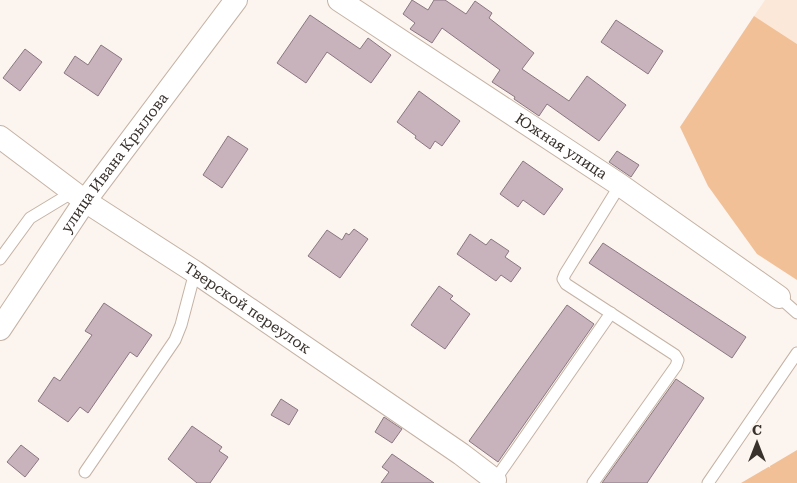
<svg xmlns="http://www.w3.org/2000/svg" width="797" height="483" font-family="'Roboto Serif',serif">
  <rect width="100%" height="100%" fill="#fcf5ef"/>
  <polygon fill="#fce8d8" points="765,0 797,0 797,44 754,16"/>
  <g fill="#f2c097">
    <polygon points="754,16 797,44 797,280 757,254 708,186 680,127"/>
    <polygon points="797,450 797,483 741,483"/>
  </g>
  <g fill="#c8b3bd" stroke="#8a7781">
    <polygon points="412,0 428,10 434,0 445,0 466,14 475,1 492,13 489,18 534,53 522,69 569,101 587,76 626,105 599,141 547,104 539,116 514,99 515,97 492,82 500,70 442,28 432,43 410,29 415,23 403,14"/>
    <polygon points="310,15 360,49 368,38 391,55 371,83 327,52 306,83 277,63"/>
    <polygon points="616,20 663,51 648,74 601,42"/>
    <polygon points="101,45 122,59 98,96 64,73 75,56 88,65"/>
    <polygon points="25,49 42,62 20,91 3,78"/>
    <polygon points="419,91 460,121 442,146 435,141 430,149 415,138 416,136 397,122"/>
    <polygon points="228,136 248,149 222,188 203,175"/>
    <polygon points="617,151 639,165 631,177 609,162"/>
    <polygon points="523,161 563,189 544,215 523,200 518,207 500,194"/>
    <polygon points="354,229 368,239 340,278 308,256 327,230 342,240 346,233 349,235"/>
    <polygon points="470,234 486,245 491,239 509,251 505,257 521,268 511,282 501,275 496,281 457,254"/>
    <polygon points="603,243 746,337 732,358 589,263"/>
    <polygon points="439,286 453,296 450,299 470,314 445,349 411,325"/>
    <polygon points="104,303 152,335 137,357 130,352 88,413 80,407 68,422 38,401 54,377 60,381 92,335 85,331"/>
    <polygon points="567,305 594,324 498,462 469,441"/>
    <polygon points="676,379 704,398 647,483 602,483"/>
    <polygon points="281,399 298,410 289,425 271,415"/>
    <polygon points="384,417 402,429 392,443 375,432"/>
    <polygon points="192,426 222,447 219,451 228,457 210,483 197,483 168,459"/>
    <polygon points="21,445 39,459 25,477 7,462"/>
    <polygon points="392,454 434,483 381,483 389,472 382,467"/>
  </g>
  <g fill="none" stroke-linecap="round" stroke-linejoin="round">
    <g stroke="#c5b3a5" stroke-width="13">
      <g id="lane">
        <polyline points="0,259 30,218 73,192"/>
        <polyline points="779,297 797,313"/>
        <polyline points="85,472 175,340 181,325 195,272"/>
        <polyline points="497,482 495,480 611,313"/>
        <polyline points="593,483 676,366 678,360 675,355 566,284 563,279 565,274 620,185"/>
        <polyline points="708,483 797,353"/>
      </g>
    </g>
    <g stroke="#c5b3a5" stroke-width="24">
      <g id="street">
        <path id="s1" d="M339,0L620,185L779,297"/>
        <path id="s2" d="M0,137L85,201L195,272L461,454L495,480"/>
        <path id="s3" d="M0,329L85,201L236,0"/>
      </g>
    </g>
    <use href="#lane" stroke="#fff" stroke-width="11"/>
    <use href="#street" stroke="#fff" stroke-width="22"/>
  </g>
  <g text-anchor="middle" dominant-baseline="central" stroke-width="4" stroke-linejoin="round" paint-order="stroke">
    <g font-size="15" fill="#38312c" stroke="#fcf5ef">
      <text stroke="none"><textPath href="#s1" startOffset="266">Южная улица</textPath></text>
      <text stroke="none"><textPath href="#s3" startOffset="202">улица Ивана Крылова</textPath></text>
      <text stroke="none"><textPath href="#s2" startOffset="301">Тверской переулок</textPath></text>
    </g>
  </g>
  <g transform="translate(757 443)" stroke="#fcf5ef" stroke-width="4" paint-order="stroke">
  <path d="M0-4L9 19L0 12L-9 19Z" fill="#38312c"/>
  <text y="-8" font-size="14" font-weight="bold" text-anchor="middle" fill="#38312c">С</text>
  </g>
</svg>
